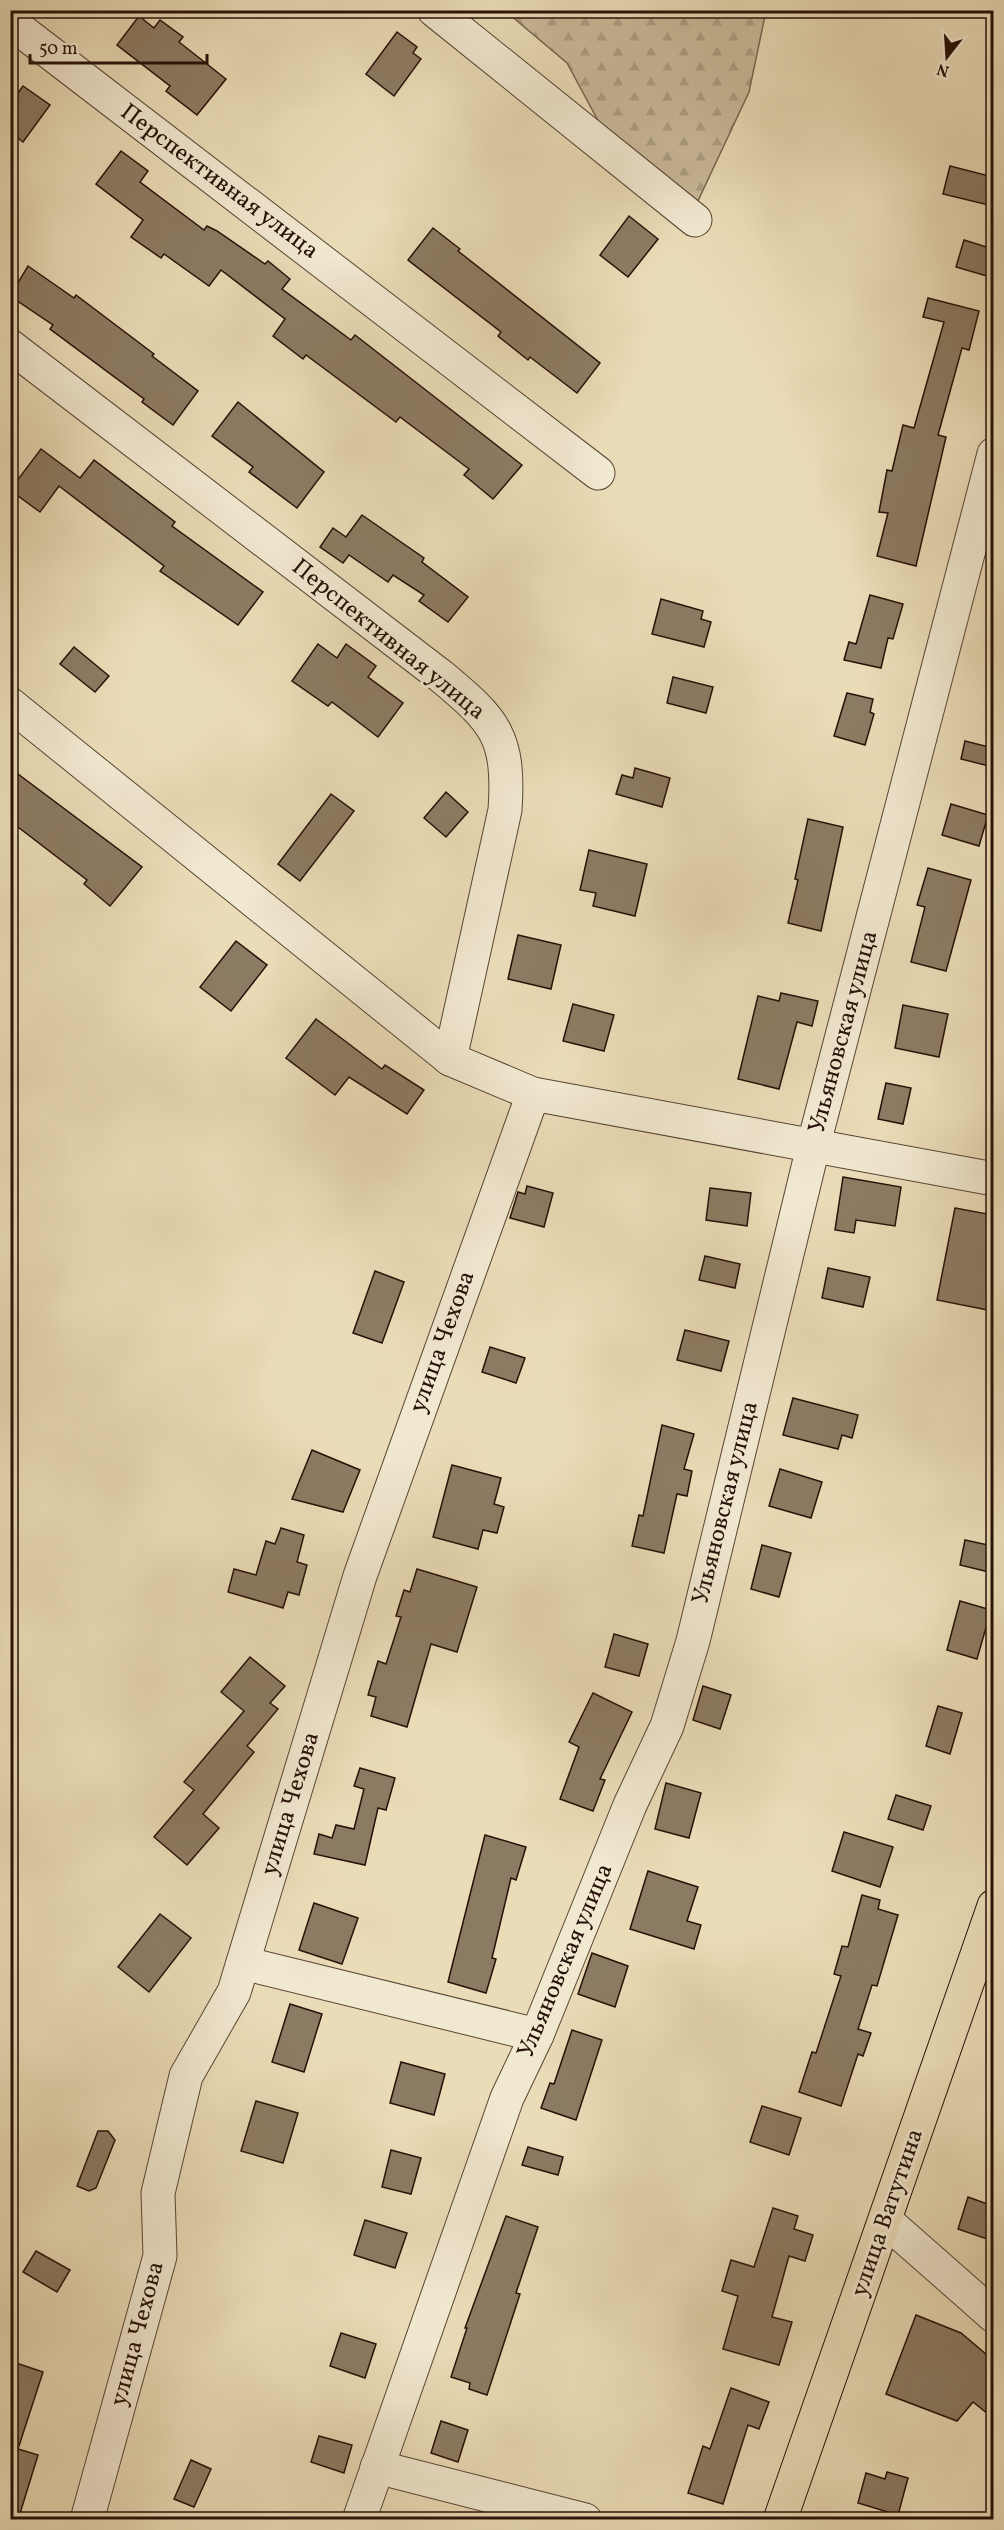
<svg xmlns="http://www.w3.org/2000/svg" width="1004" height="2530" font-family="Vollkorn,serif">
  <defs>
    <pattern id="forest-firs" width="22" height="20" patternUnits="userSpaceOnUse" patternTransform="scale(1.5)"><rect width="22" height="20" fill="#c9b999"/><path d="M5 1l3.5 6h-7zM16 11l3.5 6h-7z" fill="#ac9e82"/></pattern>
  </defs>
  <rect width="100%" height="100%" fill="#eadcb7"/>
  <filter id="stains"><feTurbulence type="fractalNoise" baseFrequency=".00333" numOctaves="4"/><feColorMatrix values="0 0 0 0 .2 0 0 0 0 .09 0 0 0 0 .02 0 0 0 .5 -.17"/></filter>
  <radialGradient id="worn" r=".72"><stop offset=".6" stop-color="#630" stop-opacity="0"/><stop offset="1" stop-color="#630" stop-opacity=".3"/></radialGradient>
  <polygon fill="url(#forest-firs)" stroke="#786550" stroke-width="1.5" points="500,11 766,11 749,92 696,205 601,126 567,63 510,15"/>
  <g fill="#8c7b63" stroke="#261108" stroke-width="1.5">
    <polygon points="139,16 154,28 160,20 183,37 179,42 226,79 197,115 166,91 170,86 117,45"/>
    <polygon points="397,32 417,47 413,53 421,59 394,96 366,74"/>
    <polygon points="23,86 50,105 23,142 10,132 10,104"/>
    <polygon points="121,151 148,171 140,182 204,230 207,226 217,231 265,264 268,261 290,279 282,289 351,340 355,335 522,465 493,499 464,475 469,469 400,417 396,422 306,355 303,359 273,336 285,319 221,270 209,286 164,254 161,258 131,237 143,220 96,184"/>
    <polygon points="950,166 993,177 993,206 943,194"/>
    <polygon points="629,216 658,239 628,277 600,255"/>
    <polygon points="433,228 460,249 458,251 600,363 577,393 530,357 528,360 498,336 501,332 408,260"/>
    <polygon points="964,240 993,249 987,276 956,267"/>
    <polygon points="28,266 74,298 76,295 154,354 152,356 198,391 173,425 142,402 144,399 50,329 53,325 10,296"/>
    <polygon points="928,298 979,311 969,350 962,348 938,435 946,437 916,566 877,556 888,513 879,512 887,470 892,471 903,425 914,428 944,322 923,317"/>
    <polygon points="238,402 324,472 297,508 249,472 253,467 212,436"/>
    <polygon points="41,449 80,478 94,460 175,522 172,526 263,592 238,625 160,571 164,566 59,486 40,512 10,490"/>
    <polygon points="362,515 424,558 422,562 468,597 448,622 419,601 424,595 393,575 388,582 349,555 343,563 320,547 333,528 346,537"/>
    <polygon points="870,595 903,604 893,639 888,638 881,668 844,660 849,642 856,644"/>
    <polygon points="661,599 703,611 701,619 711,622 704,647 652,634"/>
    <polygon points="318,644 337,658 346,644 376,666 368,677 403,703 378,737 332,702 328,706 292,681"/>
    <polygon points="74,647 109,676 95,692 60,664"/>
    <polygon points="673,677 713,687 706,713 667,703"/>
    <polygon points="847,693 873,699 870,712 874,714 865,745 834,736"/>
    <polygon points="965,741 993,748 993,767 961,759"/>
    <polygon points="10,768 142,867 110,906 84,884 87,880 10,821"/>
    <polygon points="635,768 670,778 662,807 616,794 622,775 633,778"/>
    <polygon points="446,792 468,812 446,837 424,818"/>
    <polygon points="331,794 354,811 300,881 278,864"/>
    <polygon points="951,804 988,815 979,846 942,835"/>
    <polygon points="808,819 843,827 821,931 788,923 798,880 795,879"/>
    <polygon points="589,850 647,864 635,916 593,906 596,893 580,890"/>
    <polygon points="928,868 971,880 946,971 911,962 925,907 917,905"/>
    <polygon points="518,935 561,945 551,989 508,979"/>
    <polygon points="236,941 267,965 231,1011 200,987"/>
    <polygon points="781,993 818,1001 812,1026 797,1022 779,1089 738,1079 758,996 779,1001"/>
    <polygon points="573,1004 614,1015 604,1051 563,1041"/>
    <polygon points="903,1005 948,1014 939,1057 895,1048"/>
    <polygon points="316,1019 382,1069 385,1065 424,1090 407,1114 349,1077 335,1095 286,1058"/>
    <polygon points="886,1083 911,1088 903,1124 878,1119"/>
    <polygon points="843,1177 901,1187 895,1226 856,1220 854,1233 835,1230"/>
    <polygon points="527,1186 553,1193 544,1227 510,1218 518,1192 525,1194"/>
    <polygon points="710,1188 751,1193 747,1226 706,1220"/>
    <polygon points="955,1208 993,1215 993,1311 937,1300"/>
    <polygon points="705,1256 740,1264 735,1288 699,1280"/>
    <polygon points="828,1268 870,1277 863,1307 822,1298"/>
    <polygon points="375,1271 404,1282 382,1343 353,1333"/>
    <polygon points="685,1330 729,1341 721,1371 677,1360"/>
    <polygon points="490,1347 525,1358 516,1383 482,1372"/>
    <polygon points="793,1398 858,1415 852,1438 842,1435 838,1449 783,1435"/>
    <polygon points="662,1425 694,1434 684,1469 692,1471 687,1496 677,1494 664,1553 632,1546 639,1515 643,1516"/>
    <polygon points="312,1450 360,1470 343,1512 292,1499"/>
    <polygon points="452,1465 501,1478 494,1504 504,1507 497,1533 483,1530 478,1549 433,1537"/>
    <polygon points="780,1469 822,1482 811,1518 769,1506"/>
    <polygon points="281,1528 304,1535 297,1562 307,1565 299,1595 288,1592 283,1608 228,1592 234,1569 256,1575 266,1541 275,1544"/>
    <polygon points="965,1540 993,1546 993,1573 960,1565"/>
    <polygon points="762,1545 791,1553 779,1597 751,1589"/>
    <polygon points="417,1569 477,1587 457,1652 431,1644 407,1727 371,1716 376,1697 368,1695 378,1661 386,1664 401,1617 396,1616 404,1590 410,1592"/>
    <polygon points="960,1601 991,1610 977,1659 947,1650"/>
    <polygon points="614,1634 648,1644 639,1676 605,1667"/>
    <polygon points="250,1657 285,1686 270,1703 278,1709 247,1746 254,1752 203,1814 219,1828 187,1865 154,1837 194,1790 184,1782 244,1711 221,1692"/>
    <polygon points="703,1686 731,1695 720,1729 693,1720"/>
    <polygon points="593,1693 632,1712 600,1779 605,1780 593,1811 560,1799 579,1747 569,1742"/>
    <polygon points="938,1706 962,1713 950,1754 926,1746"/>
    <polygon points="360,1768 395,1778 386,1810 378,1808 365,1865 314,1854 319,1834 332,1838 336,1825 354,1829 364,1789 354,1786"/>
    <polygon points="666,1783 701,1793 689,1838 655,1829"/>
    <polygon points="896,1795 931,1806 923,1830 888,1819"/>
    <polygon points="844,1832 893,1847 880,1887 832,1871"/>
    <polygon points="485,1835 526,1847 516,1880 511,1878 492,1958 496,1959 486,1993 448,1982"/>
    <polygon points="648,1871 698,1887 687,1921 701,1925 694,1949 630,1929"/>
    <polygon points="862,1895 880,1900 878,1909 898,1915 877,1986 872,1985 858,2029 871,2033 863,2056 858,2054 841,2106 799,2092 812,2052 816,2053 841,1976 834,1974 842,1946 848,1947"/>
    <polygon points="314,1903 358,1918 342,1964 299,1950"/>
    <polygon points="160,1914 191,1938 149,1992 118,1967"/>
    <polygon points="592,1953 628,1966 615,2007 578,1994"/>
    <polygon points="290,2004 322,2014 304,2072 272,2062"/>
    <polygon points="572,2030 602,2040 576,2120 541,2108 550,2083 554,2084"/>
    <polygon points="401,2062 445,2074 434,2115 390,2103"/>
    <polygon points="256,2101 298,2113 283,2163 241,2151"/>
    <polygon points="762,2106 801,2118 789,2155 750,2142"/>
    <polygon points="98,2131 108,2131 115,2140 96,2188 89,2191 77,2186"/>
    <polygon points="528,2147 563,2157 558,2175 522,2165"/>
    <polygon points="391,2150 421,2158 411,2194 382,2187"/>
    <polygon points="968,2197 993,2206 993,2241 958,2229"/>
    <polygon points="773,2208 798,2216 794,2229 813,2235 805,2261 789,2256 772,2317 792,2322 779,2365 723,2349 738,2296 722,2291 731,2260 754,2267"/>
    <polygon points="506,2216 538,2227 516,2293 520,2294 487,2395 469,2389 470,2383 451,2377 467,2328 465,2328"/>
    <polygon points="365,2220 407,2233 395,2268 354,2255"/>
    <polygon points="36,2251 70,2270 57,2292 23,2272"/>
    <polygon points="916,2315 961,2333 993,2360 993,2418 973,2402 957,2421 886,2394"/>
    <polygon points="341,2333 376,2344 365,2378 330,2366"/>
    <polygon points="10,2361 43,2372 18,2449 38,2455 18,2520 10,2520"/>
    <polygon points="731,2388 769,2402 759,2429 748,2425 723,2504 688,2493 703,2446 710,2449"/>
    <polygon points="441,2421 468,2430 458,2462 431,2453"/>
    <polygon points="319,2436 352,2445 344,2473 311,2462"/>
    <polygon points="191,2460 211,2469 194,2507 174,2499"/>
    <polygon points="887,2472 908,2478 898,2515 858,2503 866,2473 885,2479"/>
  </g>
  <g fill="none" stroke-linecap="round" stroke-linejoin="round">
    <g stroke="#574434" stroke-width="35">
      <g id="minor">
        <polyline points="434,10 695,220"/>
        <polyline points="10,22 598,473"/>
        <path d="M10,346L441,676C495,721 510,736 505,810L450,1059"/>
        <polyline points="10,704 450,1059 533,1094 994,1179"/>
        <polyline points="243,1963 537,2035"/>
        <polyline points="886,2221 994,2316"/>
        <polyline points="377,2467 585,2520"/>
        <polyline points="87,2520 160,2256 158,2193 186,2076 234,1992 360,1576 533,1094"/>
        <polyline points="359,2520 507,2098 537,2035 630,1805 667,1726 693,1641 813,1147 994,454"/>
      </g>
    </g>
    <g stroke="#261108" stroke-width="35">
      <polyline id="major" points="780,2520 994,1906"/>
    </g>
    <use href="#minor" stroke="#f1e8d0" stroke-width="33"/>
    <use href="#major" stroke="#eadcb7" stroke-width="33"/>
  </g>
  <g text-anchor="middle" dominant-baseline="central" stroke-width="6" stroke-linejoin="round" paint-order="stroke">
    <g font-size="24" fill="#261108" stroke="#f1e8d0">
      <text transform="translate(219 182) rotate(37)">Перспективная улица</text>
      <text transform="translate(388 640) rotate(39)">Перспективная улица</text>
      <text transform="translate(844 1032) rotate(-75)">Ульяновская улица</text>
      <text transform="translate(443 1342) rotate(-70)">улица Чехова</text>
      <text transform="translate(726 1503) rotate(-76)">Ульяновская улица</text>
      <text transform="translate(291 1804) rotate(-73)">улица Чехова</text>
      <text transform="translate(566 1961) rotate(-67)">Ульяновская улица</text>
      <text transform="translate(888 2213) rotate(-71)">улица Ватутина</text>
      <text transform="translate(138 2334) rotate(-75)">улица Чехова</text>
    </g>
  </g>
  <rect width="1004" height="2530" fill="none" stroke="#eadcb7" stroke-width="36"/>
  <rect x="12" y="12" width="980" height="2506" fill="none" stroke="#261108" stroke-width="3"/>
  <rect x="18" y="18" width="968" height="2494" fill="none" stroke="#261108" stroke-width="1.5"/>
  <g transform="translate(947 57) rotate(197)" stroke="#f1e8d0" stroke-width="4.5" paint-order="stroke">
  <path d="M0-4.5L10 22L0 15L-10 22Z" fill="#261108"/>
  <text y="-9" font-size="16" font-weight="bold" text-anchor="middle" fill="#261108">N</text>
  </g>
  <path d="M30 54v9h177v-9" fill="none" stroke="#261108" stroke-width="3"/>
  <text x="39" y="54" font-size="18" fill="#261108" stroke="#f1e8d0" stroke-width="4.5" paint-order="stroke">50 m</text>
  <rect width="100%" height="100%" filter="url(#stains)"/>
  <rect width="100%" height="100%" fill="url(#worn)"/>
</svg>
